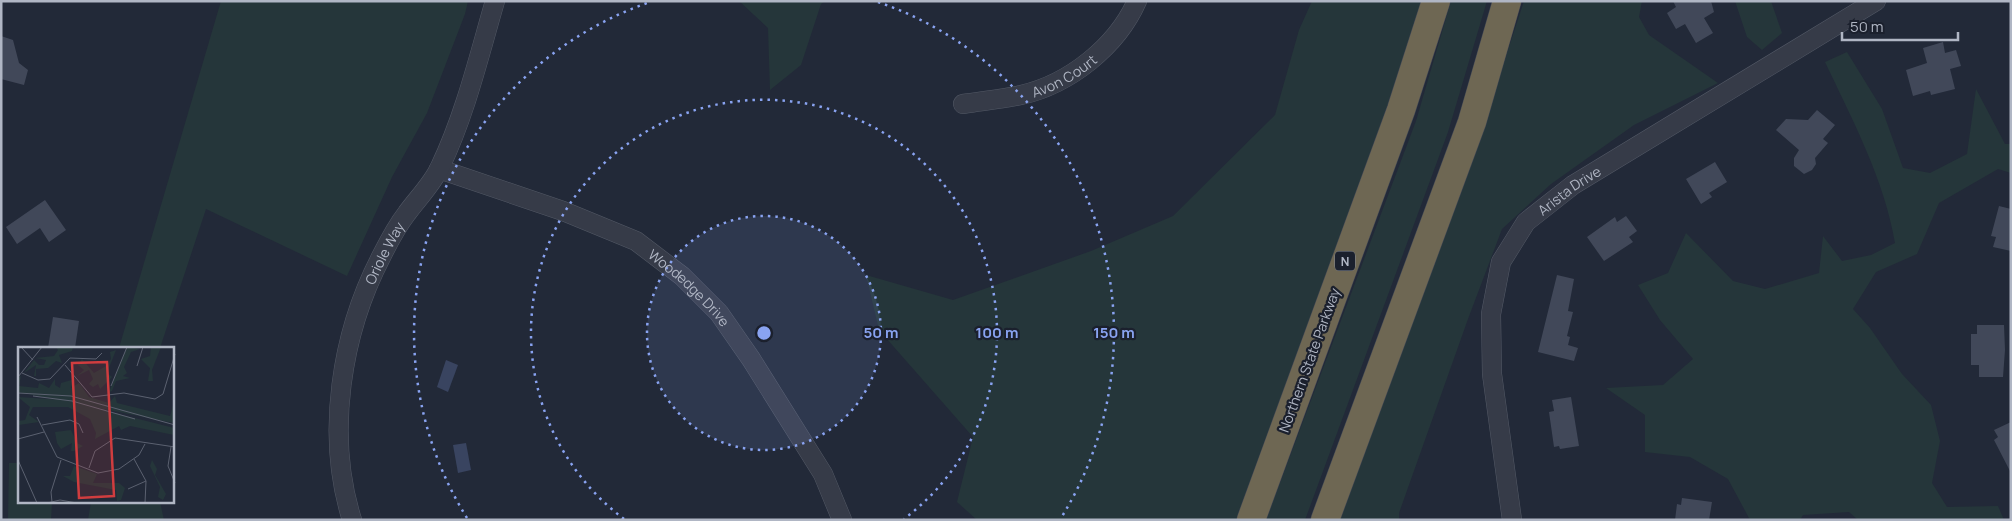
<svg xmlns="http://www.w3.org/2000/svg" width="2012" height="521" font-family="Manrope,sans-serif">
  <rect width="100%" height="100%" fill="#222938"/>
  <g fill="#25363a">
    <polygon points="221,1 468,1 465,14 427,113 392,177 347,276 206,209 160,348 119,348"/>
    <polygon points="739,1 825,1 821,4 801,65 770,90 768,28"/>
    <polygon points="1312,1 1425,1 1356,194 1236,520 977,520 957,502 973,437 879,330 866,275 953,300 1091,251 1173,216 1275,115 1299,30"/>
    <polygon points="1451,1 1487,1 1448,132 1305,520 1266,520 1416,121"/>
    <polygon points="1524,1 1642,1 1639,17 1649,35 1718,83 1634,125 1551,184 1502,229 1468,319 1399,513 1399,520 1335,520 1474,154"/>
    <polygon points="1735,1 1771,1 1782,33 1762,50 1747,37"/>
    <path d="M1847,52L1882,109L1903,168L1930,173L1967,154L1976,89L2005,144H2011V173L1998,169L1939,203L1917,254L1876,272L1853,309L1870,328L1902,374L1931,405L1940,441L1932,483L1947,507L1998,506L2004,520H1858L1849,512L1803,515L1800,520H1750L1728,479L1690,457L1645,452V415L1606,388L1663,385L1693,359L1660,320L1638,285L1668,273L1686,233L1733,281L1765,289L1819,273L1823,236L1842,261L1871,255L1895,243C1884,179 1853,121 1825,62Z"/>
    <polygon points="9,463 19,463 19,502 52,502 51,520 8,520"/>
    <polygon points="91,502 160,502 164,520 88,520"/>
  </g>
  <g fill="#394460">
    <polygon points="446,360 458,365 448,392 437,387"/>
    <polygon points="466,443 471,470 458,473 453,445"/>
  </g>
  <g fill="#414859">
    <polygon points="1673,1 1711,1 1714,12 1704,18 1713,33 1696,43 1685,24 1676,29 1667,13 1676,7"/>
    <polygon points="1,36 13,40 19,63 28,70 24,85 1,79"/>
    <polygon points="1943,42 1945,53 1956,50 1961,66 1950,69 1955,89 1931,95 1930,91 1913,96 1906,70 1927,63 1923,48"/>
    <polygon points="1817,110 1835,125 1823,139 1828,143 1815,158 1816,164 1812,170 1804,174 1794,166 1794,158 1799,150 1776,130 1786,119 1808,120"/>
    <polygon points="1715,162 1727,182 1709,193 1712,197 1701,204 1686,179"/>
    <polygon points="45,200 66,230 49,242 40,228 17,244 6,227"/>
    <polygon points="1999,206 2011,209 2011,251 1993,247 1996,237 1991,236"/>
    <polygon points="1626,216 1637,231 1629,237 1633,242 1604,261 1587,237 1615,217 1617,222"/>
    <polygon points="1557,275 1574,279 1568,311 1573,312 1567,336 1570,337 1568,345 1578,348 1574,361 1538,352"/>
    <polygon points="53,317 79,321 75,348 48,348"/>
    <polygon points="1977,325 2004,325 2005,350 2003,377 1979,377 1979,365 1971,365 1971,334 1977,334"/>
    <polygon points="1571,397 1579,446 1560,449 1559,446 1554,447 1549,412 1554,411 1552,400"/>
    <polygon points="2011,422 2011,473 1994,440 1998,437 1994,430"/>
    <polygon points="1682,498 1712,502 1709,520 1675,520 1677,504 1681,505"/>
  </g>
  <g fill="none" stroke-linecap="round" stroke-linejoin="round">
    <g stroke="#535966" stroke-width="20">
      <g id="minor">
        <path id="s1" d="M963,104C982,101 1002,99 1021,95C1070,84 1117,46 1137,1"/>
        <path id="s2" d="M439,169L563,211L636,241L682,276L719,313L751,359L823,474L842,520"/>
        <path id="s3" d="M352,520C325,435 341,333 382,255C389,241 397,226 407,213C418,198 433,183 440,167C465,115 479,56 495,1"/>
        <path id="s4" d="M1512,520L1492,374L1491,314L1501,262L1526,222L1573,185L1876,1"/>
      </g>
    </g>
    <g stroke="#404653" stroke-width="29">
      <g id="highway">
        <polyline points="1251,520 1401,110 1436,1"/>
        <polyline points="1325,520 1472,122 1507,1"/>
      </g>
    </g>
    <use href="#minor" stroke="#363b48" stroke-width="19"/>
    <use href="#highway" stroke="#6e6753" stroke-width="28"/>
  </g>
  <circle cx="764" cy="333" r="117" fill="#89a3f1" fill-opacity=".12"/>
  <g fill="none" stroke="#89a3f1" stroke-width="2.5" stroke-dasharray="2.5 5">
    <circle cx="764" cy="333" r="117"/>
    <path d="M624 519A233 233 0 1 1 904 519"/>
    <path d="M467 518A350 350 0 0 1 650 2M878 2A350 350 0 0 1 1061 518"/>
  </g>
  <g text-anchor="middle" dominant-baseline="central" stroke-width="4.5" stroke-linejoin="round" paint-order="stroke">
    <rect fill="#1b202d" stroke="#838997" stroke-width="1" x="1335" y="251.5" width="20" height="19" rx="4"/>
    <g font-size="12" font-weight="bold" fill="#b0b6c4">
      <text x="1345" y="261">N</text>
    </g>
    <g font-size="14" fill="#b0b6c4" stroke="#1b202d">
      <text stroke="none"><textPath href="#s1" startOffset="106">Avon Court</textPath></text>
      <text stroke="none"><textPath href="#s4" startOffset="361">Arista Drive</textPath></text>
      <text stroke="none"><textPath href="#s3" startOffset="276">Oriole Way</textPath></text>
      <text stroke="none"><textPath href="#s2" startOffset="281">Woodedge Drive</textPath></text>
      <text transform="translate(1309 360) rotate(-70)">Northern State Parkway</text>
    </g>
  </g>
  <g transform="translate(18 347)">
    <rect width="156" height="156" fill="#222938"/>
    <path d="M38,0H55L54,4L41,8L44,16L38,14L30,21L18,22V29H16L18,18L6,26L16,13L21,18H26L28,13L17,11L36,9L40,3ZM109,0L122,2L113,5L106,20L109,26L105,29L112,31L98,34L94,44L91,45ZM133,0H143L134,23L135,34H130L132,21L123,12L132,9ZM98,3L89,26L94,30L82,42L80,37L75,40L71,37L75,32L71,23L59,29L66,23L60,18L64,12L76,26L88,19L93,12L92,5ZM3,29L1,39L20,41L21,36L31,41L37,32V38L42,41L43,36L57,32L53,41L61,36L71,50L91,56L97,49L99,56L152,69L156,55V76L0,45V31ZM0,50L46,53L156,81V88L112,79L103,83L101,79L77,92L78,86L72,72L50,60H15L11,68L21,75L1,78L0,74L7,73L12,60ZM53,83L59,96L65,99L56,104H53L54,96L43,102L39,96L37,85ZM134,113L139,122L137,128L148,147L145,153L140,150L142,140L132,119ZM56,119L79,127L75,136H101L107,141L103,153L99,154L98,143L56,135L45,129H52Z" fill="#25363a"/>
    <path fill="none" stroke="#5b6170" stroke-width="1" d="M3,0L15,13M47,18L74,50L106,46L137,52L145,47L157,7M119,19L125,0M4,26L20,33L32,32L52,11L78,12L84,6M0,30L24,0M93,39L109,0M0,46L53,49L157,78M15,49L54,54L117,72M19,70L39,110L80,126L101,122L121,108L127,97M24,78L52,73L61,77L65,86M0,92L26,85M153,100L150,119L157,136M116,112L128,134L127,156M0,113L19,156M71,121L77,104L97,91L157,100M110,142L128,134M34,155L33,145L43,113M29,156L42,153L59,156"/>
    <path fill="#d03d3f" fill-opacity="0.15" stroke="#d03d3f" stroke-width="2.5" d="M89,15L96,149L61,151L54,16Z"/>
    <rect width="156" height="156" fill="none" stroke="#b0b6c4" stroke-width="2.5"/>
  </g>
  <circle cx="764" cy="333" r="8" fill="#89a3f1" stroke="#1b202d" stroke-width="2.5"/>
  <g font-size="15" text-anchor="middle" font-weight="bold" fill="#89a3f1" stroke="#1b202d" stroke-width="4.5" stroke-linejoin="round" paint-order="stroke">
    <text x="881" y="338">50 m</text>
    <text x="997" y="338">100 m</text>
    <text x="1114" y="338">150 m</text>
  </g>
  <rect width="2012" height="521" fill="none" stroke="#b0b6c4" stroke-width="5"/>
  <path d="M1842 32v8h116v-8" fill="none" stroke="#b0b6c4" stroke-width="2.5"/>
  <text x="1850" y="32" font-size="15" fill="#b0b6c4" stroke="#1b202d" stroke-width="4" paint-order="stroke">50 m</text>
</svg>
